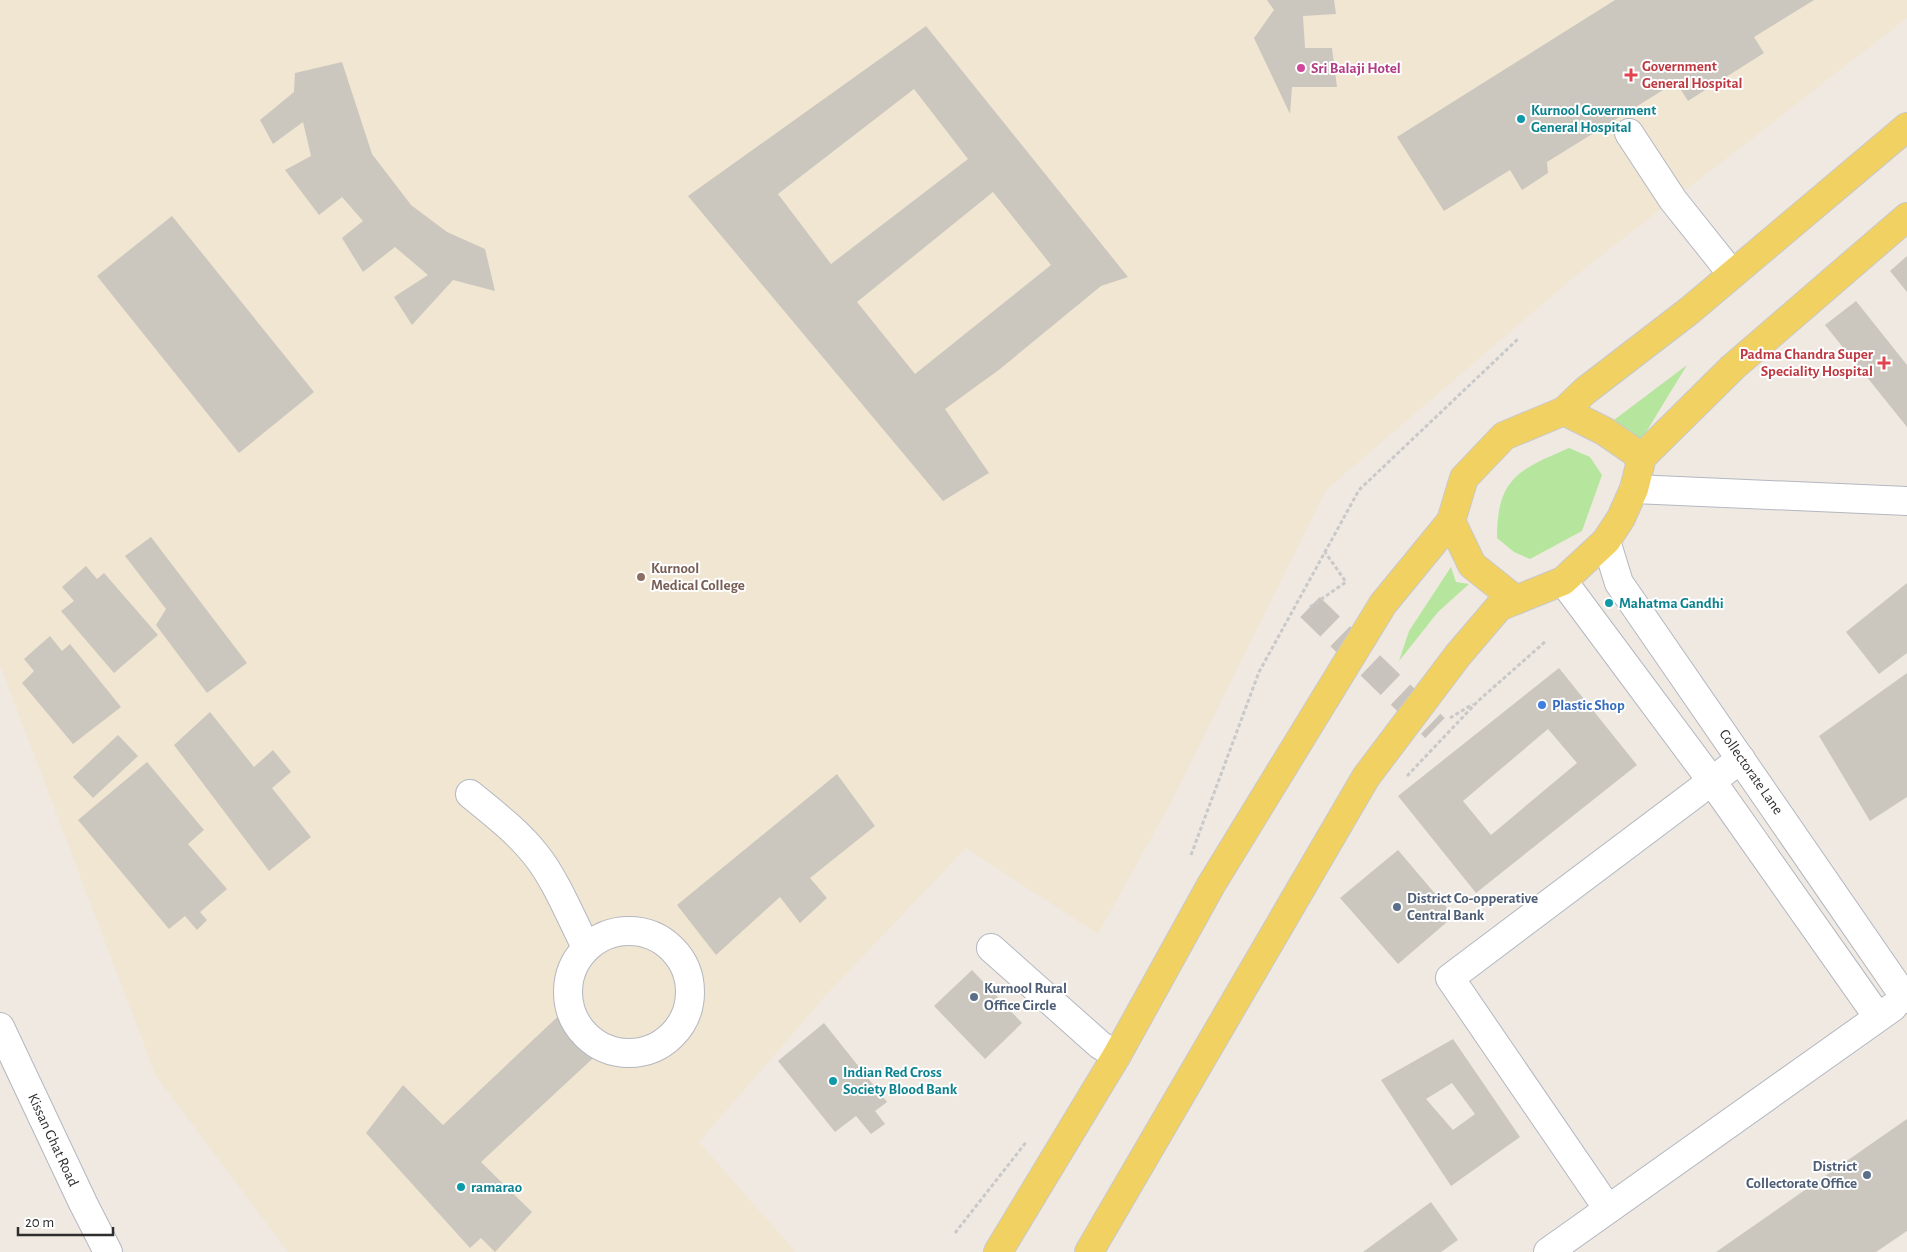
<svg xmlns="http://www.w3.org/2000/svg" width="1907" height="1252" font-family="'Alegreya Sans',sans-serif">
  <rect width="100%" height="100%" fill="#efe9e1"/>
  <polygon fill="#f0e6d1" points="0,0 1907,0 1907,18 1580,272 1326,490 1170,804 1098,934 966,848 827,994 699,1142 796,1252 288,1252 156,1076 0,665"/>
  <g fill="#b6e59e">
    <polygon points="1687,365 1640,442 1614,420"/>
    <path d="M1569,448L1590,457L1602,475L1582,531L1530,559L1514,552L1497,538C1497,477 1519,470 1569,448Z"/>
    <polygon points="1451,567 1456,582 1469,584 1438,612 1399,661 1409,631"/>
  </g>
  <g fill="#cbc7bf" fill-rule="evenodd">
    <polygon points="1267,0 1334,0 1336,14 1303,16 1305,48 1332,48 1337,87 1292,87 1290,114 1254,38 1274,10"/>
    <polygon points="1615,0 1814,0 1754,37 1764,53 1688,101 1676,82 1547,162 1548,173 1522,190 1510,170 1444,211 1397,137"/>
    <path d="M926,26L1128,277L1101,286L1000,369L945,409L989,473L943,501L688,196ZM914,89L968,159L831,264L778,194ZM993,192L1051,265L915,374L857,302Z"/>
    <polygon points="342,62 372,154 411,205 447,232 485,249 495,291 453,280 412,325 394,297 428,275 395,247 363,272 342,238 363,221 342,197 319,215 285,170 311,156 303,122 273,144 260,120 294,92 295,73"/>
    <polygon points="172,216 314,392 239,453 97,276"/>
    <polygon points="1907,256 1907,292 1890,271"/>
    <polygon points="1856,301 1907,365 1907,427 1825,325"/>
    <polygon points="151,537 247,663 207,693 156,625 166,609 125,556"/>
    <polygon points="86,566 97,579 104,573 158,635 114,673 61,611 74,601 62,587"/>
    <polygon points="1907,583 1907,653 1879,674 1846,632"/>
    <polygon points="50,636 62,651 70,644 121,707 73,744 22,683 34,671 24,659"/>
    <path d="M1559,668L1637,765L1476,893L1398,796ZM1548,729L1577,763L1491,835L1463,801Z"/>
    <polygon points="1907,673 1907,797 1870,821 1819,736"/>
    <polygon points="210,712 254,767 273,750 291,772 272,788 311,837 269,871 174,745"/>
    <polygon points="118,735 138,756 93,798 73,777"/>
    <polygon points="147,762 204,830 188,844 227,889 200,912 207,920 197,930 185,916 169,929 78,820"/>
    <polygon points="837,774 875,826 810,878 827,898 800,923 780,897 716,955 677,905"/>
    <polygon points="1398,850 1454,916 1398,964 1340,898"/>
    <polygon points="972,970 1022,1023 985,1059 934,1006"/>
    <polygon points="569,1006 576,1024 588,1038 604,1048 481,1162 532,1212 495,1252 481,1238 470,1248 366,1133 403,1085 443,1125"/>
    <polygon points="824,1023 887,1102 875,1111 885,1124 871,1134 856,1116 835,1132 778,1061"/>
    <path d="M1453,1039L1520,1137L1451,1186L1381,1080ZM1452,1083L1475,1114L1453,1130L1426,1099Z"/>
    <polygon points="1907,1119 1907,1231 1876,1252 1716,1252"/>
    <polygon points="1431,1202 1458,1240 1441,1252 1363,1252"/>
  </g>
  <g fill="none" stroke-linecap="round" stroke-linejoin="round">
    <polyline stroke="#c8c4bd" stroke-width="28" stroke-dasharray="28 14" stroke-linecap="butt" points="1310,607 1435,728"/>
    <g stroke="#b4b7c1" stroke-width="30">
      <g id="minor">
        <polyline points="1629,133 1673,200 1732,274"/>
        <polyline points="1634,489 1907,501"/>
        <polyline points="1606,541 1619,583 1906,999"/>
        <polyline points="1563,581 1711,780 1878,1017"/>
        <path d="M470,794C493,813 517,831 536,855C556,880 571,918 586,947"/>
        <circle cx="629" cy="992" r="61"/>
        <polyline points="991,948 1100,1045 1117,1055"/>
        <polyline points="0,1027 83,1203 108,1252"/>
        <polyline points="1608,1209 1450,978 1741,759"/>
        <polyline points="1548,1252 1893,1007"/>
      </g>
    </g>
    <g stroke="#c9c9c9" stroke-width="30">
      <g id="major">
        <polyline points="1564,411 1585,391 1689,311 1907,127"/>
        <polyline points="1642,457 1604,431 1564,411 1504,436 1464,478 1451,521 1472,565 1516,600 1563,581 1606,541 1621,518 1634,489 1642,457 1733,367 1907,217"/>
        <polyline points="998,1252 1117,1055 1211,885 1383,604 1451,521"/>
        <polyline points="1089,1252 1366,777 1458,655 1499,607 1516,600"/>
      </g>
    </g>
    <g stroke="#c9c9c9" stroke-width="3" stroke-dasharray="4 2.5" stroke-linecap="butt">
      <polyline points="1310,607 1346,582 1325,552"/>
      <polyline points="1450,718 1473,704"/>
      <polyline points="1407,776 1478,701 1546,641"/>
      <polyline points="1191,855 1259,672 1359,490 1518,339"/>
      <polyline points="955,1233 1027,1141"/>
    </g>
    <use href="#minor" stroke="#fff" stroke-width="28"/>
    <use href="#major" stroke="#f2d163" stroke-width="28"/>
  </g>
  <circle fill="#d1479c" stroke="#fff" stroke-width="2" cx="1301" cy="68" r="5"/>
  <g fill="#e0444e" stroke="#fff" stroke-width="2">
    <path d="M1628.5 67.5h5v5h5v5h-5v5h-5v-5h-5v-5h5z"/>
    <path d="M1881.5 355.5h5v5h5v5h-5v5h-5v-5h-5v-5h5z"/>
  </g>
  <g fill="#0f9aa8" stroke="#fff" stroke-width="2">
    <circle cx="1521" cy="119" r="5"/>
    <circle cx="1609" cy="603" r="5"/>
    <circle cx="833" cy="1081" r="5"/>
    <circle cx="461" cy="1187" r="5"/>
  </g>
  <circle fill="#8d6e63" stroke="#fff" stroke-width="2" cx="641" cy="577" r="5"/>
  <circle fill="#3f7fe0" stroke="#fff" stroke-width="2" cx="1542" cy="705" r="5"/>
  <g fill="#5c6f8a" stroke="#fff" stroke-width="2">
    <circle cx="1397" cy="907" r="5"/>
    <circle cx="974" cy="997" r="5"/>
    <circle cx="1867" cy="1175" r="5"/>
  </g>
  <g text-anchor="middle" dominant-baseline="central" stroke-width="4" stroke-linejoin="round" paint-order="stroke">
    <g font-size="15" font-weight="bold" fill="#be3a42" stroke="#fff" text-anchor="start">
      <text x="1642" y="66">Government<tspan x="1642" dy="17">General Hospital</tspan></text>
      <text x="1873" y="354" text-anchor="end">Padma Chandra Super<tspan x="1873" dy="17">Speciality Hospital</tspan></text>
    </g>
    <g font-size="15" font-weight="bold" fill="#b23c85" stroke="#fff" text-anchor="start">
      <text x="1311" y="68">Sri Balaji Hotel</text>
    </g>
    <g font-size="15" font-weight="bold" fill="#0d838f" stroke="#fff" text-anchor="start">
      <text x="1531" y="110">Kurnool Government<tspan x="1531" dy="17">General Hospital</tspan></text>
      <text x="1619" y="603">Mahatma Gandhi</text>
      <text x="843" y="1072">Indian Red Cross<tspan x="843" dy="17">Society Blood Bank</tspan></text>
      <text x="471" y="1187">ramarao</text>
    </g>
    <g font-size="15" font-weight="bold" fill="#785e54" stroke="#fff" text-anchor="start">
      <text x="651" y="568">Kurnool<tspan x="651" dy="17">Medical College</tspan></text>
    </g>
    <g font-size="15" font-weight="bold" fill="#366cbe" stroke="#fff" text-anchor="start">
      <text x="1552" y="705">Plastic Shop</text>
    </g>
    <g font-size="15" fill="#2e2e2e" stroke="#fff">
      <text transform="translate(1751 772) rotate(55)">Collectorate Lane</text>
      <text transform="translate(53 1140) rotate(65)">Kissan Ghat Road</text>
    </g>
    <g font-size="15" font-weight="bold" fill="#4e5e75" stroke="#fff" text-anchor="start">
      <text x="1407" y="898">District Co-opperative<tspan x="1407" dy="17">Central Bank</tspan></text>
      <text x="984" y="988">Kurnool Rural<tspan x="984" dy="17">Office Circle</tspan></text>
      <text x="1857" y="1166" text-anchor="end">District<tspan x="1857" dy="17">Collectorate Office</tspan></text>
    </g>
  </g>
  <path d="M18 1227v8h95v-8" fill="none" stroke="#2e2e2e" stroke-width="2.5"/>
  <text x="25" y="1227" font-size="15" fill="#2e2e2e" stroke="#ffffff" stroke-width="4" paint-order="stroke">20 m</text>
</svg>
